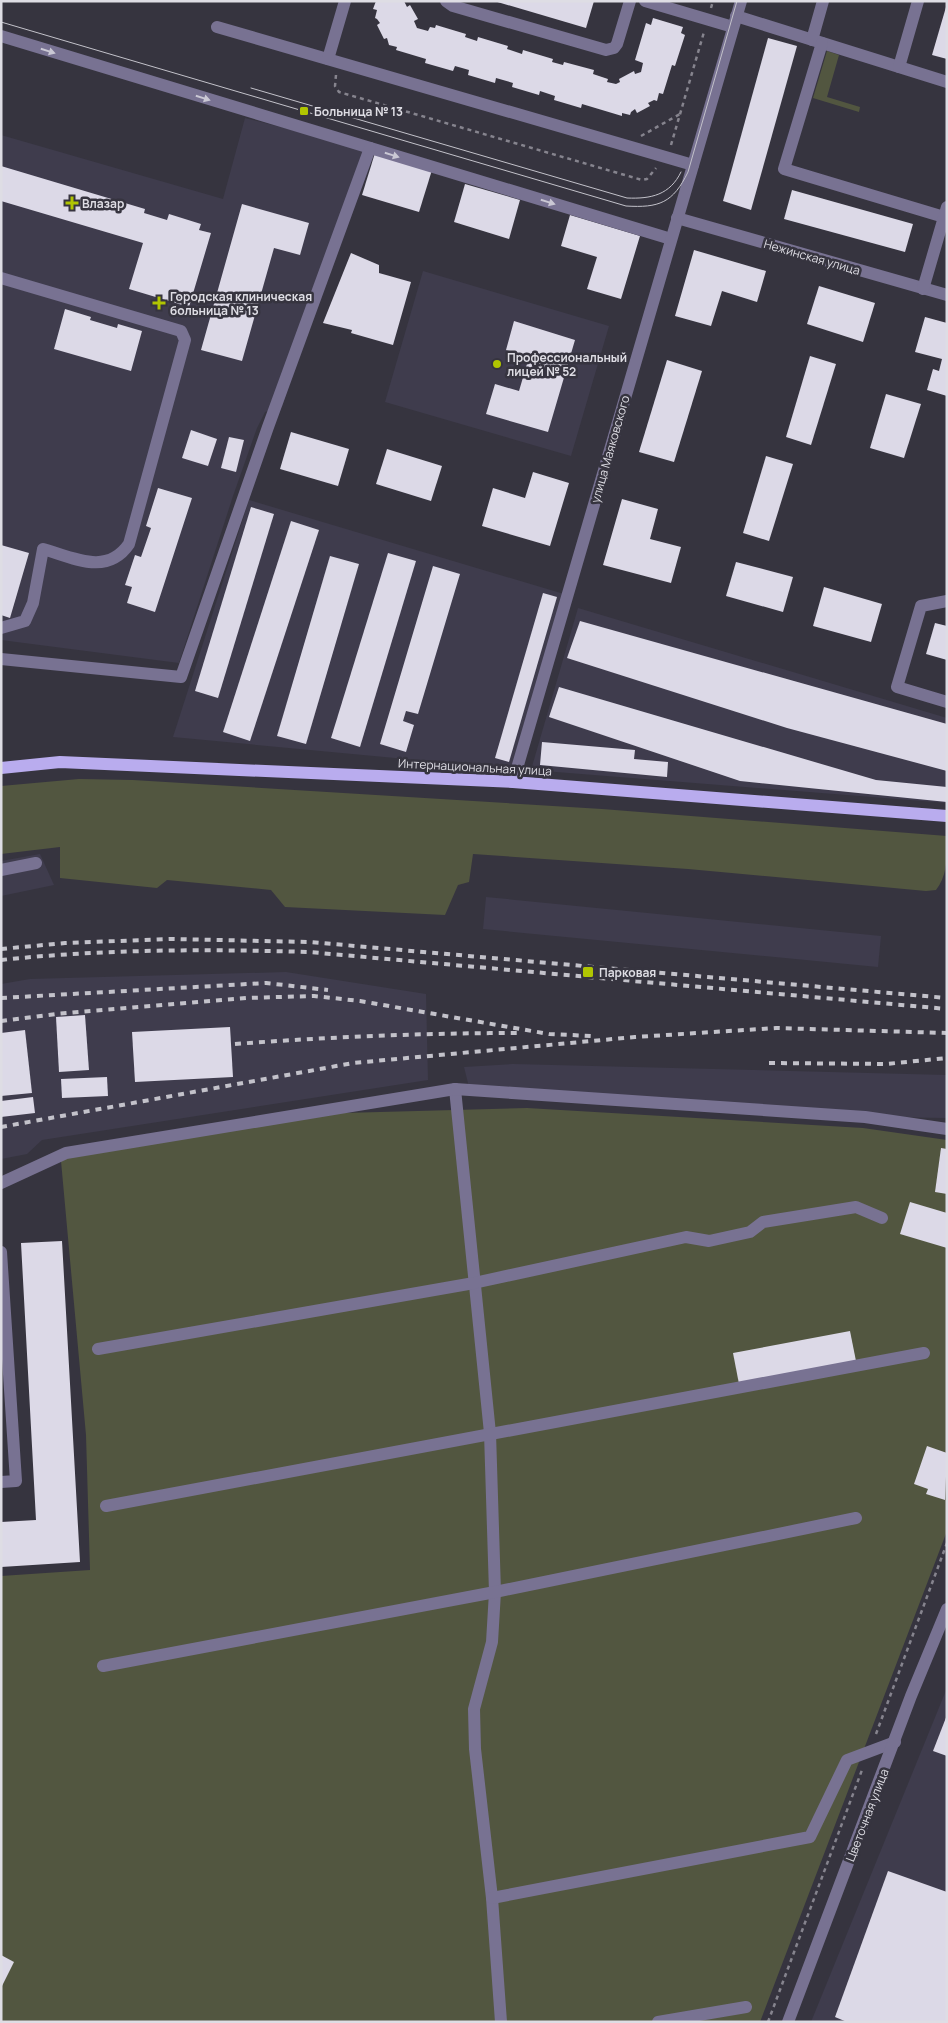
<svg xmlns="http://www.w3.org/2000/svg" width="948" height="2023" font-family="Manrope,sans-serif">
  <rect width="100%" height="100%" fill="#36343f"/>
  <g fill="#3f3c4d">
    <polygon points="245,118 367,149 282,407 265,412 257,428 233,496 179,663 1,640 1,135 223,199"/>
    <polygon points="423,271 609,326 571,456 385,402"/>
    <polygon points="249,500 564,594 512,769 173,737"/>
    <polygon points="578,608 947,718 947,803 531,770"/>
    <polygon points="40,854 54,885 1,896 1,861"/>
    <polygon points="486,897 881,936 878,967 483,929"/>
    <polygon points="286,972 426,994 428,1080 42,1140 27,1154 1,1159 1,984 30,979"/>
    <polygon points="513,1064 947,1075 947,1118 880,1117 470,1091 464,1067"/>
    <polygon points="947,1688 947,2022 811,2022"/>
  </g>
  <g fill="#525640">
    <polygon points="827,51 839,55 827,97 860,107 859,112 813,98"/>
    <path d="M79,779L133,780L602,809L947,836C947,855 948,875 936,890L926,891L688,869L473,854L469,882L458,885L445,915L285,907L271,890L167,880L157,888L60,878V847L1,854V786Z"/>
    <polygon points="527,1108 863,1128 947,1140 947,1531 760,2022 1,2022 1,1576 90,1570 86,1435 60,1150 306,1114"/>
  </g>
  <g fill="#dcd9e7">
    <polygon points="376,1 404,1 407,7 410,5 418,19 414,21 417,28 428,31 430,27 435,28 436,25 466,34 465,37 477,41 478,37 508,46 507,49 522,54 523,50 553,59 552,62 563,65 564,62 594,70 593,74 608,79 607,82 616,84 620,82 619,79 634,71 635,74 641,72 643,63 635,60 646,23 651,25 653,18 683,27 681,33 685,35 675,66 672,65 663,94 659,93 657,101 654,100 648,103 650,106 637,113 635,109 631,112 630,115 622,113 622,116 582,104 581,108 554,100 555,96 540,91 539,95 512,87 513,83 496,78 495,83 468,75 469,70 455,66 453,71 425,63 426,59 396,50 397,47 389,45 387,38 384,39 377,25 380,23 377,19 375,18 377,10 373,9"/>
    <polygon points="494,1 594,1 586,28"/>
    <polygon points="946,7 947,7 947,59 932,55"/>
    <polygon points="768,38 797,46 751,210 723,201"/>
    <polygon points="375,153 432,170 419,212 362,195"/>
    <polygon points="1,166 145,209 144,213 167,220 169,214 201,224 199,230 211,233 189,307 129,289 143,243 1,201"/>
    <polygon points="465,184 520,200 509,239 454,222"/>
    <polygon points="792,190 913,224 905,252 784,219"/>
    <polygon points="242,204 309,223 300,255 274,248 242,361 201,350"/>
    <polygon points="570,215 640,236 621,299 587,289 597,257 561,246"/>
    <polygon points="694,250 766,271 757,302 722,291 711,326 675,316"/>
    <polygon points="351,253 379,265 379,273 411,282 393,345 351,333 352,330 323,323"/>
    <polygon points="819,286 875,303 863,342 807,324"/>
    <polygon points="65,309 91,317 90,320 117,328 118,324 142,331 131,371 54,349"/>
    <polygon points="925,317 947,323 947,396 927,390 933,369 939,371 942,359 915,352"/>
    <polygon points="514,321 575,340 548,432 486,414 495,384 519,391 529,357 506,350"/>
    <polygon points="810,356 836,364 811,445 786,437"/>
    <polygon points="667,360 702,371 674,462 639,452"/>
    <polygon points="886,394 921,404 904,458 870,448"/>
    <polygon points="191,430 217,439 208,466 182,458"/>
    <polygon points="291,432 349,449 338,486 280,469"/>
    <polygon points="229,437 244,440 236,472 221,468"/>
    <polygon points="387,449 442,466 431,501 376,484"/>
    <polygon points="766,456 793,464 769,541 743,533"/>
    <polygon points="533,472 569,483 550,546 482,526 493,488 525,498"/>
    <polygon points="158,488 192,498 155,612 127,603 132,587 125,585 135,555 141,557 151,528 146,526"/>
    <polygon points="622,499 658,509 650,539 681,547 671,583 603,565"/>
    <polygon points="251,507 274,514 218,698 195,691"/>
    <polygon points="291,521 319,530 250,741 223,732"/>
    <polygon points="1,545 29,553 10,618 1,615"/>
    <polygon points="388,553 416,561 360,747 331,738"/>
    <polygon points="330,556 359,564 306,744 277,736"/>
    <polygon points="736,562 793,577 783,612 726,596"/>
    <polygon points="433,566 460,574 418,714 406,711 403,721 414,725 406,752 380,744"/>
    <polygon points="824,587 882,604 871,642 813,626"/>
    <polygon points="543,593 557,597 509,762 495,758"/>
    <polygon points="580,621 947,724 947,771 787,728 567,658"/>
    <polygon points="935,623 947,626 947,660 926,654"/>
    <polygon points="559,687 876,780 947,787 947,802 740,781 549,717"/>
    <polygon points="542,742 635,750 634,759 668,762 667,777 540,765"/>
    <polygon points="85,1015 89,1070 59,1072 56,1017"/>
    <polygon points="230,1027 233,1077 135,1082 132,1032"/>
    <polygon points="25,1030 32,1093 1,1096 1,1033"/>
    <polygon points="107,1077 108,1096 62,1098 61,1079"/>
    <polygon points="33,1097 35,1113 1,1117 1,1101"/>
    <polygon points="941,1148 947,1149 947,1194 935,1192"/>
    <polygon points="910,1202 947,1213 947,1248 900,1234"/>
    <polygon points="62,1241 80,1562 1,1567 1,1522 36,1520 21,1243"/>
    <polygon points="850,1331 856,1361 739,1384 733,1353"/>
    <polygon points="927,1446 947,1453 945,1500 926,1494 928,1489 914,1484"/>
    <polygon points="947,1715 947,1756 933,1751"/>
    <polygon points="888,1871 947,1892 947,2022 847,2022 835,2017"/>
    <polygon points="1,1955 14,1962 1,1988"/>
  </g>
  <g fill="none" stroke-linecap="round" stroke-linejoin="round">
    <g stroke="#86848e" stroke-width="2.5" stroke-dasharray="4 4" stroke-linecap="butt">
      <polyline points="711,8 713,1"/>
      <polyline points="336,75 335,86 339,92 642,180 647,179 656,168"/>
      <polyline points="641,136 680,114"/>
      <polyline points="671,145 704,32"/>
      <polyline points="876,1734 947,1543"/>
      <polyline points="768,2022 862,1770"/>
    </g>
    <g stroke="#787292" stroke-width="12">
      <polyline points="446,1 453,6 606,50 614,48 617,44 630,1"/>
      <polyline points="645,1 733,27"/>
      <polyline points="736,16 947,82"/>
      <polyline points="217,27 693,165"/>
      <polyline points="1,36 671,239"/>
      <polyline points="812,40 823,1"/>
      <polyline points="822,43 784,169 944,217"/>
      <polyline points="328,59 345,1"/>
      <polyline points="899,67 918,1"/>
      <polyline points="677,218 947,295"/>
      <path d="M1,278L181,331L185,340L129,544C107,576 74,558 43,549L33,603L25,621L1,628"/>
      <polyline points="923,289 947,207"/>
      <polyline points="947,601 921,606 897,687 947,702"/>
      <polyline points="1,659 181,677 268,427 370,148"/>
      <polyline points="513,782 741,1"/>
      <polyline points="1,870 36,863"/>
      <polyline points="455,1089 490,1433 495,1592 492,1642 474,1709 475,1749 492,1898 501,2022"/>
      <polyline points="1,1183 66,1153 455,1089 865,1117 947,1129"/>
      <polyline points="1,1252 16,1481 1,1482"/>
      <polyline points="98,1349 474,1283 686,1237 709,1241 750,1232 763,1222 856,1207 882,1218"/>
      <polyline points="106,1506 924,1353"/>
      <polyline points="103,1666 495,1592 856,1518"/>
      <polyline points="492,1898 810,1837 847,1760 895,1742"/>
      <polyline points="658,2022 746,2007"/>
      <polyline points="788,2022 911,1696 947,1609"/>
    </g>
    <polyline stroke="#b9acee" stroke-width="12" points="1,768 60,762 513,782 947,816"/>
    <g stroke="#c3c2ca" stroke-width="1">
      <path d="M1,22L626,206C659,208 673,203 688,172L737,1"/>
      <path d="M251,88L627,198C651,199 670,195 681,172"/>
    </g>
    <g stroke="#c3c2ca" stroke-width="4" stroke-dasharray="6 6" stroke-linecap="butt">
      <polyline points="1,949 65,943 171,939 310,942 947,998"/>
      <path d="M1,960C104,949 206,949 309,952L947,1009"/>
      <polyline points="1,998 266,983 328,990"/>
      <polyline points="1,1021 56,1014 246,998 314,996 360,1001 549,1034 592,1036"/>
      <path d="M235,1044C329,1037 423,1033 517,1033"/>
      <polyline points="769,1063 886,1064 947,1058"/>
      <polyline points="1,1127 353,1063 635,1037 776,1028 947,1033"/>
    </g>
  </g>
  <defs><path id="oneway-solid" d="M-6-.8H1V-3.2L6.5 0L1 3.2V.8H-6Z" transform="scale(1.25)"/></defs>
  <g fill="#cac8d4">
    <use href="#oneway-solid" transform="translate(48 51) rotate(17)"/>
    <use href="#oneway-solid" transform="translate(203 98) rotate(17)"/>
    <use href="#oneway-solid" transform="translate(392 155) rotate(17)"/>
    <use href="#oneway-solid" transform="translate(548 202) rotate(17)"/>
  </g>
  <g fill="#b0c501" stroke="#36343f" stroke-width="2">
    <rect x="299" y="106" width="10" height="10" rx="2.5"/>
    <path d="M69.5 195.5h5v5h5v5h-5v5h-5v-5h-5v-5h5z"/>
    <path d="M156.5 295.5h5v5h5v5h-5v5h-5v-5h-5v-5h5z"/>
    <circle cx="497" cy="364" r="5"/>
    <rect x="582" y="966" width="12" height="12" rx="2.5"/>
  </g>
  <g text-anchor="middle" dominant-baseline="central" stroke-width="5" stroke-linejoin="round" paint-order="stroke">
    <g font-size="12" font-weight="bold" fill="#dedde4" stroke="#36343f" text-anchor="start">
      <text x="314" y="111">Больница № 13</text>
      <text x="82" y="203">Влазар</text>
      <text x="170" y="296">Городская клиническая<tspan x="170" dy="14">больница № 13</tspan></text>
      <text x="507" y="357">Профессиональный<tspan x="507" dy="14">лицей № 52</tspan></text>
      <text x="599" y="972">Парковая</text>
    </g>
    <g font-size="12" fill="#dedde4" stroke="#36343f">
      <text transform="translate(812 257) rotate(16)">Нежинская улица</text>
      <text transform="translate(610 449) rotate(-74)">улица Маяковского</text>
      <text transform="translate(475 767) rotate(3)">Интернациональная улица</text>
      <text transform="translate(867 1815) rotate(-69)">Цветочная улица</text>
    </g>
  </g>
  <rect width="948" height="2023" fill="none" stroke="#dedde4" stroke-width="5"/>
</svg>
